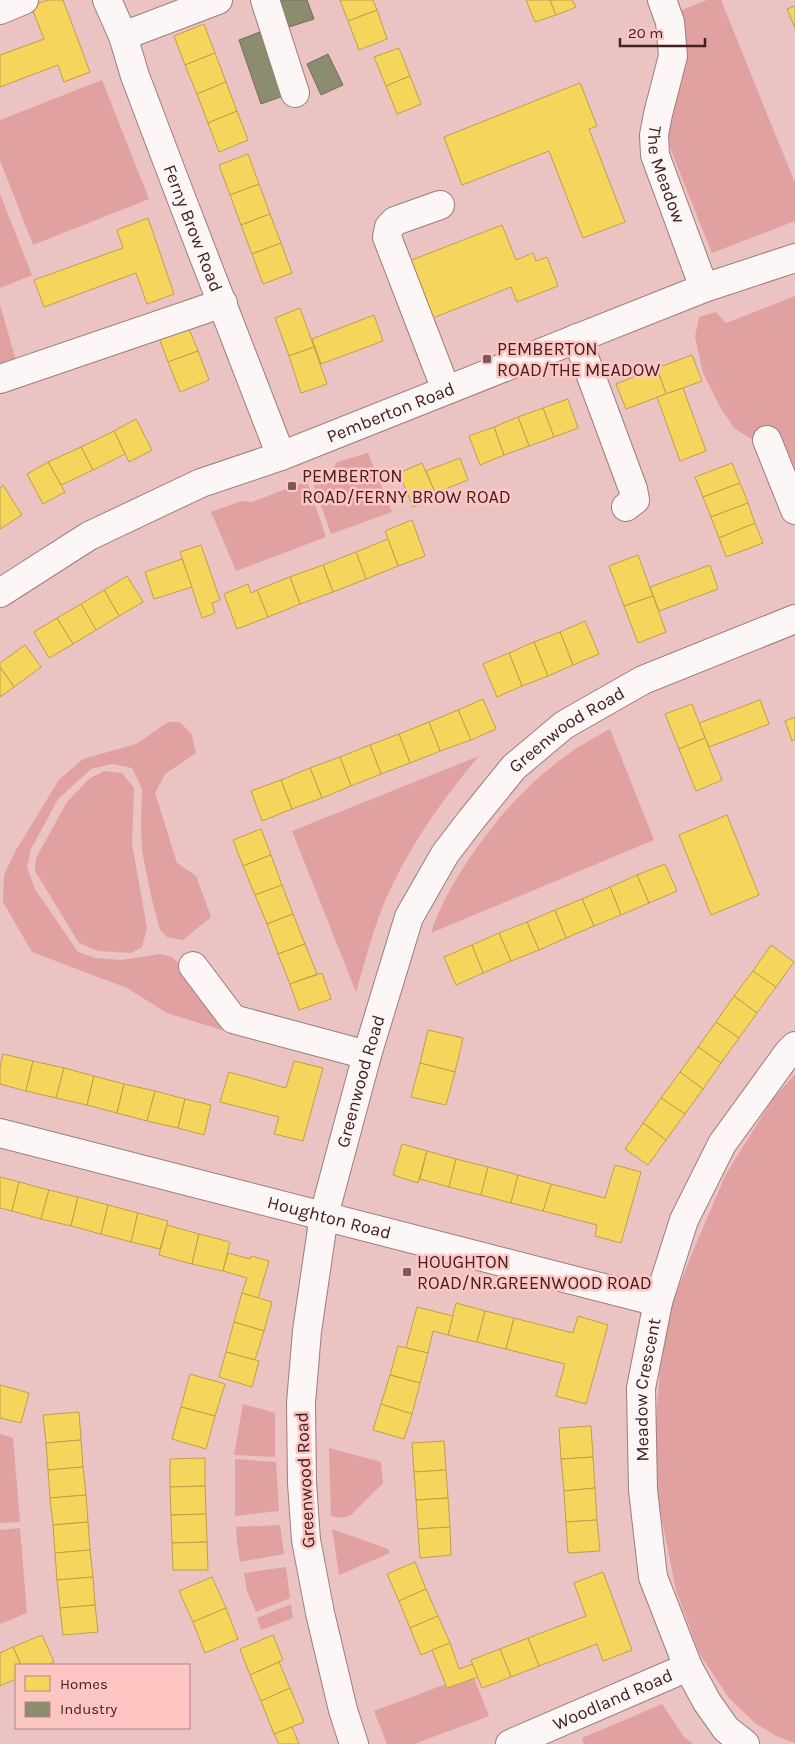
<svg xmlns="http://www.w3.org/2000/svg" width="795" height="1744" font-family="Karla,sans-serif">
  <rect width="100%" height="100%" fill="#eac3c2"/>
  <g fill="#e1a1a0">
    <polygon points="707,0 721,0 795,183 795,221 712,253 670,148 669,130 674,106 683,78 685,59 679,11"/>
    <polygon points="102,80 149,199 33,245 0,160 0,120"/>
    <polygon points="0,194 32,275 0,288"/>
    <polygon points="795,296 795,513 776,457 750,438 734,428 720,407 703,373 695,337 699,317 716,312 726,323"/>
    <polygon points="0,305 17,364 0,370"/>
    <polygon points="368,453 392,512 331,534 312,480 329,475 337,462"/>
    <polygon points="307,481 326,537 236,571 211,512 241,501 252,502"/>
    <polygon points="168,722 180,722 192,735 196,753 165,774 155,793 177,863 196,876 211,917 183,940 167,937 160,930 152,900 142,851 141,825 142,789 132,768 112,764 91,769 58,799 31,849 27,867 35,889 78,952 95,958 121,960 160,954 172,957 185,968 223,1020 222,1030 167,1013 127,988 32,952 3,902 4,875 16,850 59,780 83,759 136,744"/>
    <path d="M610,729L654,840L431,933C439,907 452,885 467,862C496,818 533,777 577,748C588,741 599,735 610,729Z"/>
    <path d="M479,756C439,803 404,854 381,911C371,937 364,966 356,992L292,831Z"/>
    <polygon points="104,771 122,773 134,788 132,844 147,928 142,947 131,953 98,951 79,943 35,871 36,858 67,802 89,779"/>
    <polygon points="795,1074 795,1743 776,1736 755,1723 729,1698 699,1653 676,1590 656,1490 656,1422 663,1327 693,1251 726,1174 773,1099"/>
    <polygon points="243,1404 275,1413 275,1457 234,1455"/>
    <polygon points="0,1434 13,1438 20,1522 0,1523"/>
    <polygon points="329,1448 381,1462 383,1483 351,1515 342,1518 331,1516"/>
    <polygon points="235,1459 276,1462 279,1511 235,1516"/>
    <polygon points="280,1525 284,1554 240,1562 237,1542 236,1527"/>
    <polygon points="20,1528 27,1613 0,1624 0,1530"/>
    <polygon points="332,1529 388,1549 390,1553 339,1575"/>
    <polygon points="286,1567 290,1598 256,1612 247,1591 244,1573"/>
    <polygon points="291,1604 293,1618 261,1630 257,1618"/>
    <polygon points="474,1678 489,1716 414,1744 387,1744 374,1711 446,1684 447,1688"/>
    <polygon points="662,1704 684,1737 693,1744 584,1744 582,1738"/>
  </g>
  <g fill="#f6d55c" stroke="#c09f4a">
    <polygon points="48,0 63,0 90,72 64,82 58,65 0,87 0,55 44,39 31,6"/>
    <polygon points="340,0 373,0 377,10 348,21"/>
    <polygon points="526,0 550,0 556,15 535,22"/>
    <polygon points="550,0 572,0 576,7 556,15"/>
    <polygon points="795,6 795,28 787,9"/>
    <polygon points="377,10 387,39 359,50 348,21"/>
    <polygon points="204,24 215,53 185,65 174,36"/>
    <polygon points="399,48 410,76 386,86 374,57"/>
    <polygon points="215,53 226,82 197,94 185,65"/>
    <polygon points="410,76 421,104 397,114 386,86"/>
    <polygon points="226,82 237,111 208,123 197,94"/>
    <polygon points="580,83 597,126 589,129 625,222 583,238 549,151 462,185 444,137"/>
    <polygon points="237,111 248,140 219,152 208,123"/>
    <polygon points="248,154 259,184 230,195 219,165"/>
    <polygon points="259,184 270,214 241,225 230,195"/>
    <polygon points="270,214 281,243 252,254 241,225"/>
    <polygon points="148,218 174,294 147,304 136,273 44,307 34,280 123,248 117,230"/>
    <polygon points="502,225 516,260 533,253 536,261 547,257 558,286 517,302 511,287 433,318 427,304 404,263"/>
    <polygon points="281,243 292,273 263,284 252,254"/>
    <polygon points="300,308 314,347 289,356 275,318"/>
    <polygon points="374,315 383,341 321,364 312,339"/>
    <polygon points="186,321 198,351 168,362 157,332"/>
    <polygon points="314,347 327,384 301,393 289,356"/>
    <polygon points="198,351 209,380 180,392 168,362"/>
    <polygon points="692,355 702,381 666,394 657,368"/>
    <polygon points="657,368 666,394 626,409 616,384"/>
    <polygon points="683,388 706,451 680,461 657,397"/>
    <polygon points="568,399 578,428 554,437 543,408"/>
    <polygon points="543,408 554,437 529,446 518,417"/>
    <polygon points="518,417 529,446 504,455 494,427"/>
    <polygon points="136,419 152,450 129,462 114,431"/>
    <polygon points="494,427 504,455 480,465 469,436"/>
    <polygon points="114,431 125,454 93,470 81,447"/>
    <polygon points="81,447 93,470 61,485 48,462"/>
    <polygon points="460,458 468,480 435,493 426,471"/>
    <polygon points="48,462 65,492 43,504 27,474"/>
    <polygon points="422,463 437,497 413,507 399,473"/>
    <polygon points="732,463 740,483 703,497 695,477"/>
    <polygon points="740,483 748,503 711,517 703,497"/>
    <polygon points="3,485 22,515 0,529 0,488"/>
    <polygon points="748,503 755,523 719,538 711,517"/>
    <polygon points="412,520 425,556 398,566 385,531"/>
    <polygon points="755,523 763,543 726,557 719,538"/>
    <polygon points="388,539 398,566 366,579 356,552"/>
    <polygon points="201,545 220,600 212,603 215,613 202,618 180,552"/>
    <polygon points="356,552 366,579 333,592 323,565"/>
    <polygon points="638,555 653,596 624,606 609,566"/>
    <polygon points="182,559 192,587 154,599 145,572"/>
    <polygon points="323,565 333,592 300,604 290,577"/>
    <polygon points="710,565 718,589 659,611 650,587"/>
    <polygon points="127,576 143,602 119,616 104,590"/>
    <polygon points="290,577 300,604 268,617 257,590"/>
    <polygon points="248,584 251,593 257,590 268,617 237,629 224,594"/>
    <polygon points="104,590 119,616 96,630 81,604"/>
    <polygon points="653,596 666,632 638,643 624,606"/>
    <polygon points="81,604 96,630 73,644 57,618"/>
    <polygon points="57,618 73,644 49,658 34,632"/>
    <polygon points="585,621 599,654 573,665 560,632"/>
    <polygon points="560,632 573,665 548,676 534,642"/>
    <polygon points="534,642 548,676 522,686 509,653"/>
    <polygon points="25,645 41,667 14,687 0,667 0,663"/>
    <polygon points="509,653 522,686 497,697 483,664"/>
    <polygon points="0,667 14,687 0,697"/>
    <polygon points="483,699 496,729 471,740 458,710"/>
    <polygon points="760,700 769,724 709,747 699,723"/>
    <polygon points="692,704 705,738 679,749 665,714"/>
    <polygon points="458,710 471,740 440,751 429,722"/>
    <polygon points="795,717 795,739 792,741 785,721"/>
    <polygon points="429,722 440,751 410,763 399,734"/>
    <polygon points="399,734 410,763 381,774 370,745"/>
    <polygon points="705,738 722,780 696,791 679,749"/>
    <polygon points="370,745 381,774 351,786 340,757"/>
    <polygon points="340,757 351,786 322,798 310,768"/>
    <polygon points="310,768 322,798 292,809 281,780"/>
    <polygon points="281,780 292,809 262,821 251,791"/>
    <polygon points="727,815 759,895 711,915 679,835"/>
    <polygon points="261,829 271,855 243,866 233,840"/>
    <polygon points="271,855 282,885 255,895 243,866"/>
    <polygon points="665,864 677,891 649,903 637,875"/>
    <polygon points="637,875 649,903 621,915 610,887"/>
    <polygon points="282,885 293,914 267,924 255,895"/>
    <polygon points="610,887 621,915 594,926 582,899"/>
    <polygon points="582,899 594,926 566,938 555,910"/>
    <polygon points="555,910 566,938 539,950 527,922"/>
    <polygon points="293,914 305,944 278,954 267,924"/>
    <polygon points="527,922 539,950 511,961 499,933"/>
    <polygon points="499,933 511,961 483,973 472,945"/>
    <polygon points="305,944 317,974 290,984 278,954"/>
    <polygon points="472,945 483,973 456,985 444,957"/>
    <polygon points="771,945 794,962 776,987 753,971"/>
    <polygon points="753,971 776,987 757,1013 734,996"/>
    <polygon points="322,973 331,999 299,1010 290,984"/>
    <polygon points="734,996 757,1013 739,1038 716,1022"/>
    <polygon points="716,1022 739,1038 721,1063 698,1047"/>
    <polygon points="428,1030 463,1038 455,1072 420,1063"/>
    <polygon points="698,1047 721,1063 703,1089 680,1072"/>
    <polygon points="3,1054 33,1061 26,1091 0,1084 0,1067"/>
    <polygon points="33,1061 64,1068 56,1098 26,1091"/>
    <polygon points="294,1061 323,1068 303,1141 274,1134 279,1117 220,1102 229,1072 286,1088"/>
    <polygon points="420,1063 455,1072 446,1105 411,1097"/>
    <polygon points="64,1068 94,1076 87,1105 56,1098"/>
    <polygon points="680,1072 703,1089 685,1114 661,1098"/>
    <polygon points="94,1076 124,1084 117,1113 87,1105"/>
    <polygon points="124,1084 155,1091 147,1121 117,1113"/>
    <polygon points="155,1091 185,1099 178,1128 147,1121"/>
    <polygon points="661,1098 685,1114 666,1140 643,1123"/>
    <polygon points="185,1099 211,1105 204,1135 178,1128"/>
    <polygon points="643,1123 666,1140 648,1165 625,1149"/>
    <polygon points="402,1144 427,1151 418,1183 393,1175"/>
    <polygon points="427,1151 456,1159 449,1187 420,1179"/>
    <polygon points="456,1159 488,1167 481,1195 449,1187"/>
    <polygon points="615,1165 641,1172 621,1243 595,1236 597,1225 543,1211 551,1184 605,1198"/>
    <polygon points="488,1167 518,1175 511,1203 481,1195"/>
    <polygon points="518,1175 551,1184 543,1211 511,1203"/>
    <polygon points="0,1177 19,1182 12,1211 0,1208"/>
    <polygon points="19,1182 49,1190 41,1219 12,1211"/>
    <polygon points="49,1190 78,1197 71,1226 41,1219"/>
    <polygon points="78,1197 108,1205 101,1234 71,1226"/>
    <polygon points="108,1205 138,1213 131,1242 101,1234"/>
    <polygon points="138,1213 168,1221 160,1249 131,1242"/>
    <polygon points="167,1225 199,1234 192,1264 159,1255"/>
    <polygon points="199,1234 230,1242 223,1271 192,1264"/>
    <polygon points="228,1253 250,1259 251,1256 269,1261 258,1298 242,1293 247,1278 223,1271"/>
    <polygon points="242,1293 272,1302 264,1331 234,1322"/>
    <polygon points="456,1303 485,1311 477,1342 448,1335"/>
    <polygon points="417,1307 453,1316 448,1335 433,1331 428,1353 406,1348"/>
    <polygon points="485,1311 514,1318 506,1349 477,1342"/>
    <polygon points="578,1316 608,1325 586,1404 556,1396 565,1364 506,1349 514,1318 573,1333"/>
    <polygon points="234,1322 264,1331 255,1360 226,1352"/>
    <polygon points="398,1346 428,1353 420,1383 390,1375"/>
    <polygon points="226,1352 259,1361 252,1387 219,1377"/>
    <polygon points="190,1374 225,1384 215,1416 181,1407"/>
    <polygon points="390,1375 420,1383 412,1414 381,1404"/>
    <polygon points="0,1385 29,1393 21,1423 0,1418"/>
    <polygon points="381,1404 412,1414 404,1439 373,1430"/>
    <polygon points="181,1407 215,1416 206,1449 172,1439"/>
    <polygon points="79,1412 81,1440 46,1443 43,1415"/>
    <polygon points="591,1426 593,1457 561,1459 559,1428"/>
    <polygon points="81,1440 83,1467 48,1470 46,1443"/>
    <polygon points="444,1441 446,1470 414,1472 412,1443"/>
    <polygon points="593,1457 595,1488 564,1491 561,1459"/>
    <polygon points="205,1458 205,1486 170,1487 170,1459"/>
    <polygon points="83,1467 86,1495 50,1498 48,1470"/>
    <polygon points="446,1470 448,1498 416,1500 414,1472"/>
    <polygon points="205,1486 206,1514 171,1515 170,1487"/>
    <polygon points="595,1488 597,1520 566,1522 564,1491"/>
    <polygon points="86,1495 88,1522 53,1525 50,1498"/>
    <polygon points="448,1498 450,1527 418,1529 416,1500"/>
    <polygon points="206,1514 207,1542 172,1543 171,1515"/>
    <polygon points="597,1520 600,1551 568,1553 566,1522"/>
    <polygon points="88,1522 90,1550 55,1553 53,1525"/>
    <polygon points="450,1527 451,1555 420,1558 418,1529"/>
    <polygon points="207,1542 208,1570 173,1570 172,1543"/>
    <polygon points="90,1550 93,1577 57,1580 55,1553"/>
    <polygon points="415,1562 426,1589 399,1601 387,1574"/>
    <polygon points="603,1572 632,1650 603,1661 597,1644 539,1666 528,1638 586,1616 574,1583"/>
    <polygon points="93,1577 95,1605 60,1608 57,1580"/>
    <polygon points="212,1577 226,1608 193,1622 179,1591"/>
    <polygon points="426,1589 438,1616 410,1628 399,1601"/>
    <polygon points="95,1605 98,1632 63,1635 60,1608"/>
    <polygon points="226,1608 238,1639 205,1653 193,1622"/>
    <polygon points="438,1616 450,1643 421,1655 410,1628"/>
    <polygon points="42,1635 54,1662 47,1665 21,1665 13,1647"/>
    <polygon points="273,1635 283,1660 250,1675 240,1649"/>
    <polygon points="528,1638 539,1666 511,1677 500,1649"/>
    <polygon points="450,1643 459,1669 473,1664 478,1677 447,1688 432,1650"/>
    <polygon points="13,1647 21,1665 16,1665 16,1679 0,1686 0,1653"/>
    <polygon points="500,1649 511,1677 482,1688 471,1660"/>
    <polygon points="279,1662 290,1688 261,1701 250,1675"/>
    <polygon points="290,1688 304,1722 274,1734 261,1701"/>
    <polygon points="292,1727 299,1744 279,1744 274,1734"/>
  </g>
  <g fill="#8c8c6e" stroke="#766c57">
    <polygon points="280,0 307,0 314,19 289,27"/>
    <polygon points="260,32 283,96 261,104 239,40"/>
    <polygon points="328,54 343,85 321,95 307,64"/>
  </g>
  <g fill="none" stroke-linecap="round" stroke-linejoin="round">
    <g stroke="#9d7d7d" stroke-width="30">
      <g id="minor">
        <path id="s1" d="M107,0L123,36L135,76L182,200L281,456"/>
        <polyline points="265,0 295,93"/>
        <path id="s2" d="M662,0L670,22L673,56L658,114L654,135L655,155L704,288"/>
        <polyline points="0,10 24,0"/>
        <polyline points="123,36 218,0"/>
        <polyline points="440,205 395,221 389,227 387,237 446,390"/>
        <polyline points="577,338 633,489 635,500 626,507"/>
        <polyline points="0,379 223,303"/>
        <polyline points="767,440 795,510"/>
        <path id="s3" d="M0,593L89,536L201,483L281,456L704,288L795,258"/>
        <polyline points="193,966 233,1019 367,1055"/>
        <path id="s4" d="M0,1133L658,1302"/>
        <path id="s5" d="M354,1744L343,1710L320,1613L306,1540L302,1483L301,1403L307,1331L324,1215L367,1055L409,917L445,854L471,820L514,767L564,725L643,680L795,619"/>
        <path id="s6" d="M510,1744L688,1667"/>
        <path id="s7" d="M745,1744L726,1729L707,1702L688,1667L653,1577L643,1490L641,1388L658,1302L684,1220L722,1144L788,1053L795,1046"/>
      </g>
    </g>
    <use href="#minor" stroke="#fcf6f6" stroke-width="28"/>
  </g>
  <g fill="#7d5a59" stroke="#fec6c3" stroke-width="2">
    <rect x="482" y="354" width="10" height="10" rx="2.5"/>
    <rect x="287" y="481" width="10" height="10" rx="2.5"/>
    <rect x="402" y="1267" width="10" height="10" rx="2.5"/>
  </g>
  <g text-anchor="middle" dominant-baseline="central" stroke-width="5" stroke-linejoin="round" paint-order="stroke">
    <g font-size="18" fill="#432120" stroke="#fec6c3">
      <text stroke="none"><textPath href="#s2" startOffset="180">The Meadow</textPath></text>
      <text stroke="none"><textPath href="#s1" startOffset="244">Ferny Brow Road</textPath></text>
      <text stroke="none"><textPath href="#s3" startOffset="432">Pemberton Road</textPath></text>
      <text stroke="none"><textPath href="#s5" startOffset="1095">Greenwood Road</textPath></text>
      <text stroke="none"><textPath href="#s5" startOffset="675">Greenwood Road</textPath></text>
      <text stroke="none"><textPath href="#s4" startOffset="340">Houghton Road</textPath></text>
      <text stroke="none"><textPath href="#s7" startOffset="382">Meadow Crescent</textPath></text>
      <text transform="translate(305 1480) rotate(-93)">Greenwood Road</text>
      <text stroke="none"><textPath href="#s6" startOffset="112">Woodland Road</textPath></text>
    </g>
    <g font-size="18" fill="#432120" stroke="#fec6c3" text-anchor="start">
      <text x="497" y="349">PEMBERTON<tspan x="497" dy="21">ROAD/THE MEADOW</tspan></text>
      <text x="302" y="476">PEMBERTON<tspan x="302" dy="21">ROAD/FERNY BROW ROAD</tspan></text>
      <text x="417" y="1262">HOUGHTON<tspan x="417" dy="21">ROAD/NR.GREENWOOD ROAD</tspan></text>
    </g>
  </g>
  <rect x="15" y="1664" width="175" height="65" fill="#fec6c3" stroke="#b38482"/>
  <rect x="25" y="1676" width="25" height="15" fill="#f6d55c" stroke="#b38482"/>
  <text x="60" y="1689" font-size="15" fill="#432120">Homes</text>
  <rect x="25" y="1702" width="25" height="15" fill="#8c8c6e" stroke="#b38482"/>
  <text x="60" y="1714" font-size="15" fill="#432120">Industry</text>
  <path d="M620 38v8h85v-8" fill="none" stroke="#432120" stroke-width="2.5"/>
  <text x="628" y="38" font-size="15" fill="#432120" stroke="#fec6c3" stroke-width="4" paint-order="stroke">20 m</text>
</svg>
